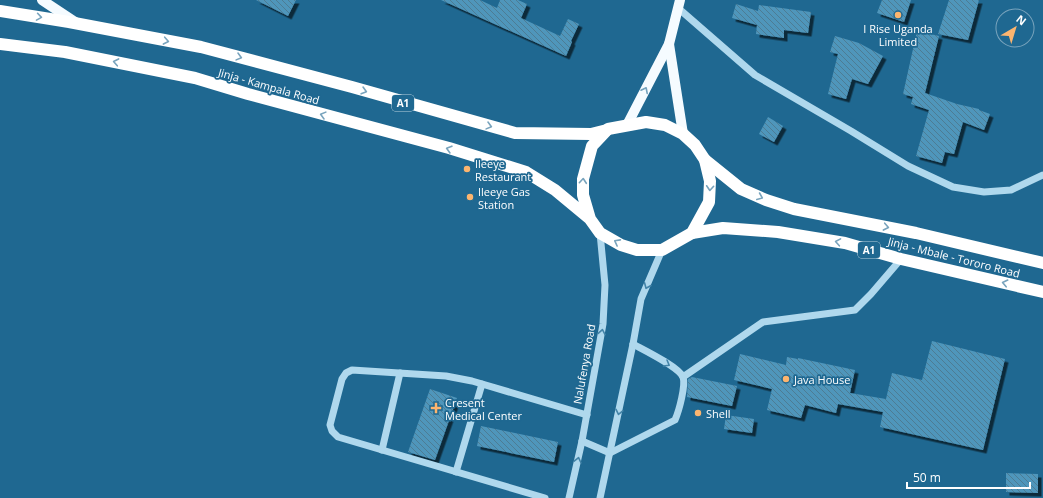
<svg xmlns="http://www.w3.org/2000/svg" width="1043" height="498" font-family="'Open Sans',sans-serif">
  <defs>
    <pattern id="building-back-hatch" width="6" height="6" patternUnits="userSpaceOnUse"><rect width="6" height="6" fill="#4f96bb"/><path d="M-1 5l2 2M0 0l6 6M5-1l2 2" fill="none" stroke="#4e7c94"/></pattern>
    <filter id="shadow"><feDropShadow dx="3.5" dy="3.5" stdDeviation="0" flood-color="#0009"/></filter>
  </defs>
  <rect width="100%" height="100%" fill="#1f6891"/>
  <g fill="url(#building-back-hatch)" filter="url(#shadow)">
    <polygon points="256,0 296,0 288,16"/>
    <polygon points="441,0 480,0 497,8 500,0 518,0 527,4 521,18 560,36 568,19 579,24 571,41 572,42 566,56"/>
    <polygon points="882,0 911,0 904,22 877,13"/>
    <polygon points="949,0 979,0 968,40 938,34"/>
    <polygon points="736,4 758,11 759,5 811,12 808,33 784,30 784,38 756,34 757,25 732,18"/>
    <polygon points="917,31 939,36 925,93 957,104 979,109 979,110 990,114 984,130 963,122 954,154 945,152 942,163 916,156 929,110 911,104 913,97 903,94"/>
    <polygon points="835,36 859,43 883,56 868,84 852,79 846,99 828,94 838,54 830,52"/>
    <polygon points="768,117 783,126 774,142 759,134"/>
    <polygon points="932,341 1005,359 983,450 880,427 883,412 838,404 836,413 805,405 801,418 767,410 772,389 734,380 740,354 786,365 787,357 798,359 798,358 855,370 850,393 886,399 892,373 922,380"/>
    <polygon points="692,377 737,386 732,406 687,397 688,379"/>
    <polygon points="430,389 457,398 435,460 408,452"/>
    <polygon points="726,415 754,419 752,433 724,429"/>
    <polygon points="481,426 558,442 554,462 477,446"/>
    <polygon points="1006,473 1038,474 1038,493 1006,492"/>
  </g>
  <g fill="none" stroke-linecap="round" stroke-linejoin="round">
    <g stroke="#afd8ed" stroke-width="7">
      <polyline points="678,8 755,75 851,131 908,166 953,187 984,192 1011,190 1043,175"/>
      <polyline points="683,377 763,322 855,310 871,294 901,259"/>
      <path d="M582,441L610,453L675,420C679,411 686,385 683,377C679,367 644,350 633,344"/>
      <polyline points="382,450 400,373"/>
      <polyline points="456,472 482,384"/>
      <polyline points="545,498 338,437 332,431 330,425 342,379 346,373 352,370 446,376 472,381 587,415"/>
      <polyline points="569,498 582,441 603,324 605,285 600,233"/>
      <polyline points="600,498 633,344 641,299 662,250"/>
    </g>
    <g stroke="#f5fbff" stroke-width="10">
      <polyline points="42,0 75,22"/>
      <polyline points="669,44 683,134"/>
      <polyline points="627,125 669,44 680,0"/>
    </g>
    <g stroke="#fff" stroke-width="12">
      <polyline points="0,11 69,22 201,47 352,87 515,133 591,134 607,130"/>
      <polyline points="0,44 65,52 195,78 248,94 449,148 526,172 555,190 590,219 600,233 621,245 637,250 662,250 692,233 709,202 710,181 705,160 695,145 683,134 665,125 646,122 608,129 592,146 583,179 583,195 590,219"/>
      <polyline points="705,160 741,189 766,200 794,209 916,233 1043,263"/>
      <polyline points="692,233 723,228 778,232 845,243 901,259 1043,292"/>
    </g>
  </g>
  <defs><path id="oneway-chevron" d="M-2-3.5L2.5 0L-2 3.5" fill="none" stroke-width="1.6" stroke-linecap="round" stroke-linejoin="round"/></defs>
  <g stroke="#79a4bd">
    <use href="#oneway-chevron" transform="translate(39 17) rotate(9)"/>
    <use href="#oneway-chevron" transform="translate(166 41) rotate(11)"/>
    <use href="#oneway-chevron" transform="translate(239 57) rotate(15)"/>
    <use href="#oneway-chevron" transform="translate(116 62) rotate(-169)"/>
    <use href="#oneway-chevron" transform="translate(364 91) rotate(16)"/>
    <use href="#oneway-chevron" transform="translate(323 115) rotate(-165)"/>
    <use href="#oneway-chevron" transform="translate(489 126) rotate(15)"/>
    <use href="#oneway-chevron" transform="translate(449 149) rotate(-164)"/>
    <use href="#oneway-chevron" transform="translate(583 181) rotate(-85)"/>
    <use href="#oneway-chevron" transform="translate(710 188) rotate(94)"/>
    <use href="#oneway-chevron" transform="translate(760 197) rotate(23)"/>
    <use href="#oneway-chevron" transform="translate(886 227) rotate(11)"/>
    <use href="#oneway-chevron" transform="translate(617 242) rotate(-152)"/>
    <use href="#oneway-chevron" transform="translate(838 242) rotate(-170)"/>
    <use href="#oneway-chevron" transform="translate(1005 283) rotate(-167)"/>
  </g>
  <use stroke="#75a3bd" href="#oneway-chevron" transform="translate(645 90) rotate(-63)"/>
  <g stroke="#4384a8">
    <use href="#oneway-chevron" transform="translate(647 286) rotate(113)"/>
    <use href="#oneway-chevron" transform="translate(602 332) rotate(-80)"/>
    <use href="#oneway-chevron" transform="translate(667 364) rotate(30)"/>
    <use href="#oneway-chevron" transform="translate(619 412) rotate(102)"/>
    <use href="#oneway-chevron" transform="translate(578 460) rotate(-77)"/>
  </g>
  <g fill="#fcb56f" stroke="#1f6891" stroke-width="1.5">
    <circle cx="898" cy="15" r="4"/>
    <circle cx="467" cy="169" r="4"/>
    <circle cx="470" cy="197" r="4"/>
    <circle cx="786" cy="379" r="4"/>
    <path d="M434 402h4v4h4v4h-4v4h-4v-4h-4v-4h4z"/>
    <circle cx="698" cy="413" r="4"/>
  </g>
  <g text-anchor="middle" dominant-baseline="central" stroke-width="3.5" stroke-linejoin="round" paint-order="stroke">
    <g fill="#1f6891" stroke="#bcd2de" stroke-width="1">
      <rect x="392" y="95" width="22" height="16" rx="3"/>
      <rect x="858" y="242" width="22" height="16" rx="3"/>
    </g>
    <g font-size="10" font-weight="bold" fill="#fff">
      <text x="403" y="103">A1</text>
      <text x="869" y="250">A1</text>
    </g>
    <g font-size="11" fill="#fff" stroke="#1f6891" text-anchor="start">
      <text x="898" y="28" text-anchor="middle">I Rise Uganda<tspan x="898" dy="13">Limited</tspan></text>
      <text x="475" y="163">Ileeye<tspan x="475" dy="13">Restaurant</tspan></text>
      <text x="478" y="191">Ileeye Gas<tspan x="478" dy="13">Station</tspan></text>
      <text x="794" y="379">Java House</text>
      <text x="445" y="402">Cresent<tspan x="445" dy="13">Medical Center</tspan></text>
      <text x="706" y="413">Shell</text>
    </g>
    <g font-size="11" fill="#fff" stroke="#1f6891">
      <text transform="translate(269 86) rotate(16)">Jinja - Kampala Road</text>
      <text transform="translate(954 257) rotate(14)">Jinja - Mbale - Tororo Road</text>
      <text transform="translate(584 364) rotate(-80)">Nalufenya Road</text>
    </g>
  </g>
  <g transform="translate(1015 28) rotate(38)"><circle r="19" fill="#1f6891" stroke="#79a4bd"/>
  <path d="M0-3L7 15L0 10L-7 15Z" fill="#fcb56f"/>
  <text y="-6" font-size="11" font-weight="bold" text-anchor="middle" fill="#ffffff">N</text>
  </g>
  <path d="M907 482v6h123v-6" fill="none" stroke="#ffffff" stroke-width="2"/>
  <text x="913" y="482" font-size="12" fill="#ffffff" stroke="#1f6891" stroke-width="3" paint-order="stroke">50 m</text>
</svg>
